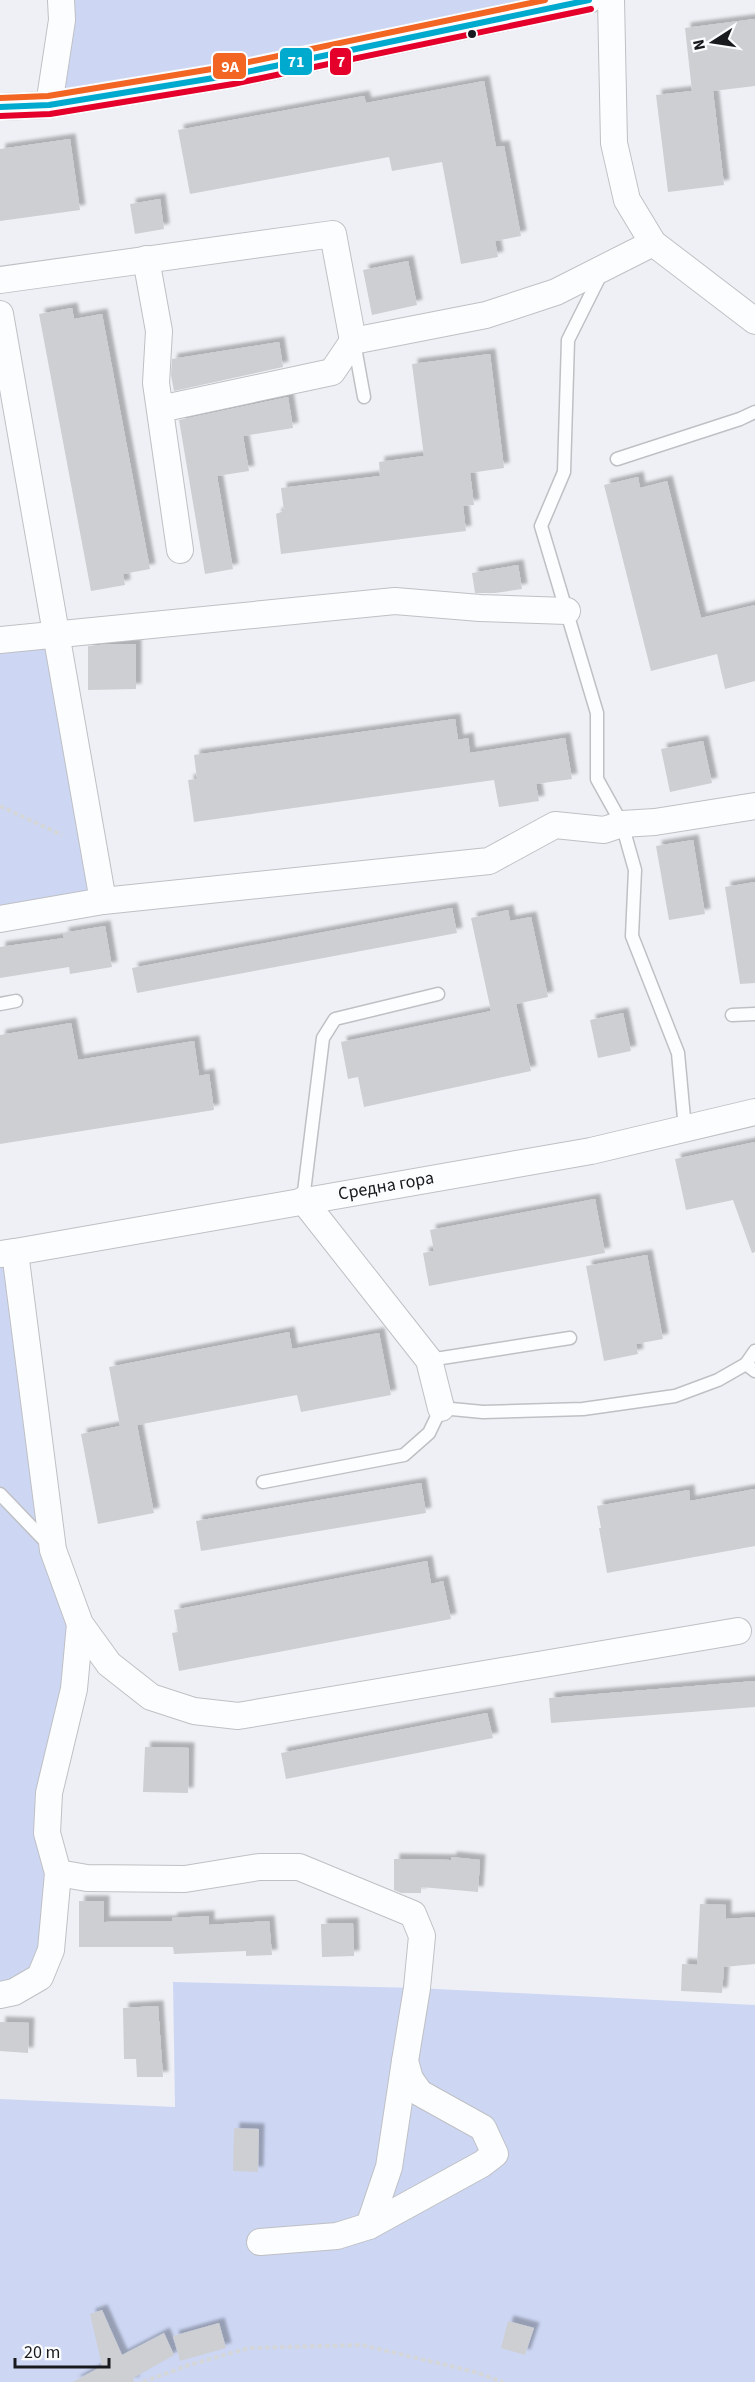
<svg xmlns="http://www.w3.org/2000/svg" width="755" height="2382" font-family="'Source Sans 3',sans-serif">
  <defs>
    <filter id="shadow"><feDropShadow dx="5.5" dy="-5.5" stdDeviation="1.5" flood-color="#0004"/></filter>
  </defs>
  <rect width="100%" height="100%" fill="#eef0f5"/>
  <g fill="#cdd7f4">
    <polygon points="61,0 589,0 49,105"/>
    <polygon points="57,634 103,901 0,919 0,640"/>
    <polygon points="15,1252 53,1549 80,1624 49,1794 51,1950 0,1995 0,1254"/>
    <polygon points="173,1982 417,1988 755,2005 755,2382 0,2382 0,2099 175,2107"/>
  </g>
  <g fill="#cecfd3" filter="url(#shadow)">
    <polygon points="755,19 755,86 713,91 724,185 668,192 656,95 692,91 685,28"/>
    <polygon points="484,81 496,147 504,146 521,236 495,241 498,257 461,264 442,162 392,171 389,157 190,194 178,130 364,96 366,103"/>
    <polygon points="70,139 80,210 0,221 0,149"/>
    <polygon points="160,199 164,229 135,234 130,204"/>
    <polygon points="408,261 417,305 372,315 363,270"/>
    <polygon points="72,308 74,319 102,314 150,569 123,574 125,585 91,591 39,314"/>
    <polygon points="279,342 283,367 174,391 171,375 172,359"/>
    <polygon points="490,354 504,468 470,473 474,505 463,506 466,531 281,554 276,514 284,511 281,488 380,476 379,462 424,456 412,364"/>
    <polygon points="288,397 293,428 243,436 249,471 217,476 233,569 205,574 179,420"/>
    <polygon points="638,477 640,488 667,481 701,618 755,605 755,681 725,689 717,654 651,671 604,485"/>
    <polygon points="518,565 522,589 495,593 475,593 472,573"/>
    <polygon points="111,644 136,644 136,689 88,690 88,646"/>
    <polygon points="455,719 458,740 468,738 470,753 565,738 572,779 536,784 539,801 499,807 494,780 194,822 188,780 197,779 194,755"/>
    <polygon points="703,741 712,783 670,792 661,749"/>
    <polygon points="693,840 705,914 669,920 656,846"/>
    <polygon points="755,882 755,983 740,984 725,887"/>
    <polygon points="452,908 457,933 137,993 132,968"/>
    <polygon points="508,910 510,921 531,917 548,997 516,1004 531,1071 364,1107 358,1077 348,1079 341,1042 491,1011 471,918"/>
    <polygon points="105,926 112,967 70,974 69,967 0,978 0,947 64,938 63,933"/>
    <polygon points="623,1013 631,1051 598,1058 590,1020"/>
    <polygon points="71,1023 78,1060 194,1041 199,1076 209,1074 214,1110 0,1144 0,1035"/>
    <polygon points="755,1142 755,1252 752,1253 733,1200 686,1210 675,1159"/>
    <polygon points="595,1199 605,1253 429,1286 423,1253 434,1251 430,1230"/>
    <polygon points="647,1255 663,1339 636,1344 638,1354 604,1361 586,1266"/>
    <polygon points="289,1332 292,1349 379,1333 391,1395 301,1412 297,1395 137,1425 154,1513 98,1524 81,1434 120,1426 109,1367"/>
    <polygon points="421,1483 426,1513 201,1551 196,1521"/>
    <polygon points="755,1489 755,1546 607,1573 599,1528 601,1528 597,1506 689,1490 690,1501"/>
    <polygon points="427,1561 431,1584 443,1581 451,1619 179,1671 172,1633 178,1632 174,1610"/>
    <polygon points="755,1681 755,1707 551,1723 549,1698"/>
    <polygon points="487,1713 493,1738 286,1779 281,1753"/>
    <polygon points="145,1747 189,1748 188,1793 143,1792"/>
    <polygon points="451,1857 480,1860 478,1892 421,1887 421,1893 401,1893 394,1890 394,1859 451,1860"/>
    <polygon points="79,1901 104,1901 104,1922 172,1921 172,1918 209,1916 209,1925 269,1921 272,1955 246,1956 246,1951 174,1954 173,1947 79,1947"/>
    <polygon points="700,1904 726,1905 726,1919 755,1917 755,1964 724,1967 722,1993 681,1991 682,1964 697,1965"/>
    <polygon points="353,1923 354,1956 322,1957 321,1924"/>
    <polygon points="158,2006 163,2077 137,2077 136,2059 124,2059 123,2008"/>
    <polygon points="0,2022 29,2023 28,2053 0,2051"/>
    <polygon points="234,2128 259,2129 258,2172 233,2171"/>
    <polygon points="102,2310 122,2355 164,2333 174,2355 133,2378 134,2382 73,2382 102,2366 90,2314"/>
    <polygon points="508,2321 534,2328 525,2355 501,2348"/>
    <polygon points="219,2323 226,2348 180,2361 173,2336"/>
  </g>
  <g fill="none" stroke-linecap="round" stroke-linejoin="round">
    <g stroke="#bfc0c4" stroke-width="15">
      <g id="lane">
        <polyline points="601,274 568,340 564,472 541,526 597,713 597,779 622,824 635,870 632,936 678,1053 685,1129"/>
        <polyline points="354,342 364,397"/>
        <polyline points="617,459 740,419 755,412"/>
        <polyline points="0,1004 16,1001"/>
        <polyline points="732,1015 755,1014"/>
        <polyline points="303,1200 323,1038 335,1019 438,994"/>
        <polyline points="429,1360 570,1338"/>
        <polyline points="746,1364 755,1351"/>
        <polyline points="263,1482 404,1455 429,1433 441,1408 483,1412 583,1409 675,1396 718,1380 746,1364 755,1371"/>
        <polyline points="0,1494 49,1545"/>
      </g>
    </g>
    <g stroke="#bfc0c4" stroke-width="28">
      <g id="street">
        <polyline points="611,0 614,143 627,200 653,243 755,321"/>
        <polyline points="49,105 62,20 61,0"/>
        <polyline points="0,107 49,105 232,75 589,0"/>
        <polyline points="146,259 159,331 156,383 180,550"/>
        <polyline points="0,280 333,234 353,341"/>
        <polyline points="0,314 103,901 0,919"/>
        <polyline points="160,409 332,372 353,341 486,315 556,292 653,243"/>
        <polyline points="0,640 395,601 480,608 567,611"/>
        <polyline points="103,901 489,861 555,825 604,830 622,824 655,822 755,806"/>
        <polyline points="303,1200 429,1360 441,1408"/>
        <polyline points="15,1252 591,1151 755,1112"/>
        <polyline points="0,1254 15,1252 53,1550 80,1624 109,1664 151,1697 194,1711 238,1716 738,1631"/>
        <polyline points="58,1873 87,1878 185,1879 259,1867 299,1867 413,1914 422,1936 417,1988 405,2061 410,2079 420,2093 483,2128 495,2154 482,2164 369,2226 337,2236 260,2242"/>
        <polyline points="0,1995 14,1992 40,1977 51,1950 58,1873 47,1833 49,1793 74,1689 80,1624"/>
        <polyline points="369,2226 389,2167 405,2061"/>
      </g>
    </g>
    <g stroke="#d4d6d7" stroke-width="4" stroke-dasharray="4.5 3" stroke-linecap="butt">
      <polyline points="0,806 62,835"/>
      <polyline points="143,2382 189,2365 249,2348 362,2345 475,2372 503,2382"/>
    </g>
    <use href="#lane" stroke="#fcfdfe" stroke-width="12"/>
    <use href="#street" stroke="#fcfdfe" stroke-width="26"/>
    <g stroke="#fbfcfe" stroke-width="10">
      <polyline id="bus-1" points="0,107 49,105 232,75 589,0"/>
    </g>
    <g stroke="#fbfcfe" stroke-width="10">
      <polyline id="bus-2" points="0,116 50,114 233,84 591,9"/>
    </g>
    <g stroke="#fbfcfe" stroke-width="10">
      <polyline id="bus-3" points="0,98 48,96 230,66 545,0"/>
    </g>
    <use href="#bus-1" stroke="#00a9ce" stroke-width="6"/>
    <use href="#bus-2" stroke="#e4002b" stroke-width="6"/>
    <use href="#bus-3" stroke="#f26522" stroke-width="6"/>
  </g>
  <circle fill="#191a1d" stroke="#fbfcfe" stroke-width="2" cx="472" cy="34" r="5"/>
  <g text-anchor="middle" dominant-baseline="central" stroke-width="5" stroke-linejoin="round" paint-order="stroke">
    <g font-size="18" fill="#191a1d" stroke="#fbfcfe">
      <text transform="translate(386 1186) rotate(-10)">Средна гора</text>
    </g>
  </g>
  <g stroke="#fbfcfe" stroke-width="2">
    <rect x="329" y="47" width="23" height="29" rx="6" fill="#e4002b"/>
    <rect x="279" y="47" width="34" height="29" rx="6" fill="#00a9ce"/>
    <rect x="212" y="52" width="35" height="28" rx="6" fill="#f26522"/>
  </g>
  <g font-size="16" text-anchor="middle" font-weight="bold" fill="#fff">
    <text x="341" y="67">7</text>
    <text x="296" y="67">71</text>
    <text x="230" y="72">9А</text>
  </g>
  <g transform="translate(713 42) rotate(258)" stroke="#fbfcfe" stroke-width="4.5" paint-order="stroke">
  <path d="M0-4.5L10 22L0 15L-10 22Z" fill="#191a1d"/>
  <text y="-9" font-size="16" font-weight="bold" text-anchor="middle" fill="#191a1d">N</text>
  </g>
  <path d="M15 2358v9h94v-9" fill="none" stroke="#191a1d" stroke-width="3"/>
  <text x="24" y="2358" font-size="18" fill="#191a1d" stroke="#fbfcfe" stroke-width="4.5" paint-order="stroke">20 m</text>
</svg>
